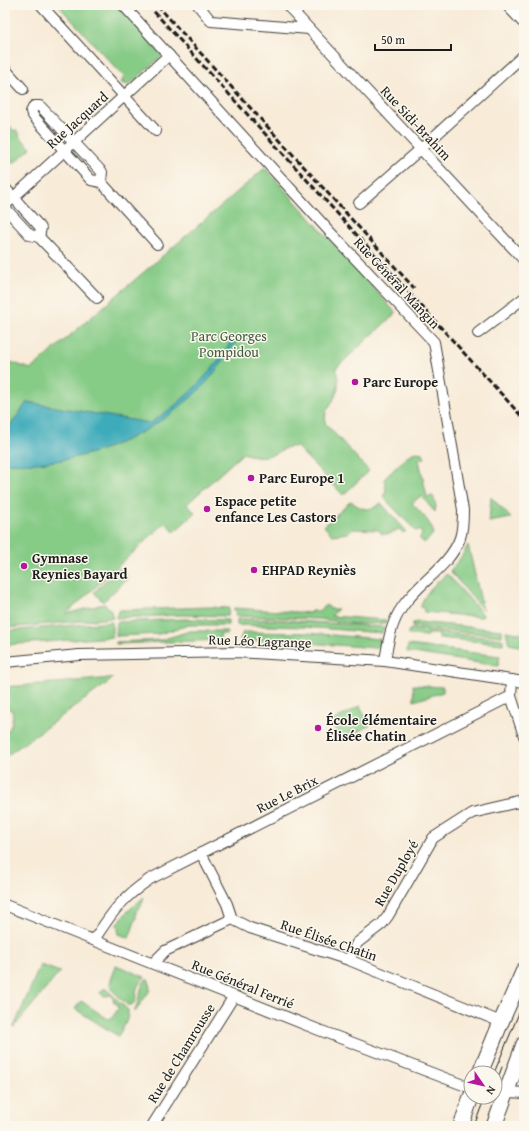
<svg xmlns="http://www.w3.org/2000/svg" width="529" height="1131" font-family="'Gentium Book Plus',serif">
  <rect width="100%" height="100%" fill="#fbf7ec"/>
  <filter id="ink" filterUnits="userSpaceOnUse"><feTurbulence type="fractalNoise" baseFrequency=".025" numOctaves="2"/><feDisplacementMap in="SourceGraphic" scale="8" xChannelSelector="R" yChannelSelector="G"/><feConvolveMatrix kernelMatrix="1 2 1 2 8 2 1 2 1" color-interpolation-filters="sRGB"/></filter>
  <filter id="wash" filterUnits="userSpaceOnUse"><feTurbulence type="fractalNoise" baseFrequency=".012" numOctaves="4" result="noise"/><feDisplacementMap in="SourceGraphic" scale="16" xChannelSelector="R" yChannelSelector="G"/><feGaussianBlur stdDeviation="0.9" result="paint"/><feColorMatrix in="noise" values="0 0 0 0 0 0 0 0 0 0 0 0 0 0 0 0 0 1.4 0 .05"/><feComposite in="paint" operator="in"/></filter>
  <g filter="url(#wash)">
    <rect width="100%" height="100%" fill="#f8ebd8"/>
    <g fill="#86cb86" stroke="#517451">
      <polygon points="58,5 117,5 163,55 129,85 121,83 124,77"/>
      <polygon points="8,124 14,131 16,130 20,135 19,136 31,148 13,164 5,153 5,127"/>
      <path d="M265,168L396,313L336,368L338,379V389L333,401L326,411L325,423L369,471L343,495L297,447C285,446 287,448 277,453C266,458 254,457 243,453L187,504L195,513L174,532L166,523V522L66,614L104,604L110,609L113,618L5,628V360L31,369Z"/>
      <path d="M416,452L423,453L425,458L419,460L427,497L433,496L436,506L435,512L421,496L412,503C417,509 434,525 433,533C432,537 427,540 424,543L419,538L422,535L421,531L418,530L416,531L383,497L386,491L384,479L410,454Z"/>
      <polygon points="491,497 511,518 489,522"/>
      <path d="M351,501C361,510 370,512 381,503L406,531L403,533L399,529L390,534H382L378,530L351,529L348,533L332,535L324,526Z"/>
      <polygon points="468,545 470,553 483,610 450,571 462,556"/>
      <polygon points="119,568 128,578 103,602 94,592"/>
      <path d="M447,574L481,612L483,615L482,617L424,612V609L421,607C421,596 439,580 447,574Z"/>
      <polygon points="326,605 331,609 338,609 331,616 386,620 385,623 356,624 318,619 235,616 236,611 234,610 234,608 311,613 311,611 318,611"/>
      <polygon points="209,607 229,608 228,616 180,615 116,618 117,614 120,610"/>
      <polygon points="186,619 228,620 228,625 189,625 159,634 116,636 117,622"/>
      <polygon points="237,619 282,620 384,627 382,633 303,627 237,625"/>
      <polygon points="112,622 112,637 5,645 5,631"/>
      <polygon points="418,622 502,630 502,636 412,627 413,623"/>
      <polygon points="412,629 501,639 503,640 503,644 439,638 439,634 427,634 427,636 409,635 409,630"/>
      <polygon points="190,631 227,631 227,634 220,634 220,640 116,644 116,642 161,640"/>
      <polygon points="506,631 524,634 524,647 509,644"/>
      <polygon points="243,632 307,633 380,639 378,646 376,648 308,643 240,640"/>
      <polygon points="408,645 500,656 498,666 407,652"/>
      <path d="M113,678L109,682L5,757V734C12,727 14,720 12,710L7,709L5,707V687Z"/>
      <polygon points="413,685 443,687 443,692 414,701"/>
      <polygon points="360,706 370,725 341,741 331,722"/>
      <polygon points="144,897 141,906 136,911 136,919 129,938 119,934 117,924 127,912"/>
      <polygon points="40,965 60,972 14,1027 39,968"/>
      <path d="M116,965L145,977C142,980 138,984 137,988C135,995 138,1007 127,1005L111,989L110,983Z"/>
      <path d="M146,979L149,980L150,990L135,1012L134,1011C141,999 138,990 146,979Z"/>
      <path d="M103,989H106L128,1010C129,1020 123,1028 118,1036L75,1009L81,1001L108,1019L112,1018L118,1009V1005L114,1002L112,995L105,996L100,993Z"/>
    </g>
    <path fill="#3cabba" stroke="#2c646b" d="M234,337L237,340C226,357 215,374 201,388C149,439 78,468 5,463V433L27,402L150,423C185,401 212,373 234,337Z"/>
  </g>
  <g filter="url(#ink)">
    <g fill="none" stroke-linecap="round" stroke-linejoin="round">
      <g stroke="#3d3b38" stroke-width="12">
        <g id="street">
          <polyline points="41,5 156,131"/>
          <path d="M123,5L331,233L434,342L463,510C463,520 463,529 460,538C450,566 419,582 403,606C391,622 388,642 385,661"/>
          <polyline points="198,5 211,21 309,29"/>
          <polyline points="287,5 524,260"/>
          <polyline points="5,69 23,89"/>
          <polygon points="34,106 40,106 102,172 101,182 91,180 34,117 31,112"/>
          <polyline points="101,182 157,244"/>
          <polyline points="5,188 41,228 39,237 30,235 5,208"/>
          <polyline points="359,203 415,154 524,55"/>
          <polyline points="5,205 169,55"/>
          <polyline points="39,237 97,298"/>
          <polyline points="478,333 524,298"/>
          <polyline points="5,662 79,655 236,652 385,661 524,682"/>
          <polyline points="512,680 511,696 524,736"/>
          <polyline points="201,853 227,904 232,919"/>
          <polyline points="5,905 319,1030 471,1088"/>
          <path d="M94,940C112,912 122,898 150,879L511,696"/>
          <polyline points="349,960 357,943 382,924 388,916 433,838 472,813 524,801"/>
          <polyline points="153,963 165,951 232,919 250,928 349,960 501,1022"/>
          <polyline points="495,1091 524,1093"/>
          <polyline points="152,1126 234,996"/>
        </g>
      </g>
      <g stroke="#3d3b38" stroke-width="17">
        <g id="primary">
          <polyline points="510,5 524,20"/>
          <polyline points="480,1073 501,1022 524,970"/>
          <polyline points="461,1126 471,1097"/>
          <polyline points="494,1126 524,1044"/>
        </g>
      </g>
      <use href="#street" stroke="#fff" stroke-width="10"/>
      <use href="#primary" stroke="#fff" stroke-width="15"/>
      <g stroke="#1c1c1c" stroke-width="1">
        <polyline points="494,1073 524,1001"/>
        <polyline points="495,1086 502,1067"/>
        <polyline points="474,1126 485,1097"/>
      </g>
      <g stroke="#1c1c1c" stroke-width="3" stroke-dasharray="6 3" stroke-linecap="butt">
        <polyline points="148,5 524,419"/>
        <polyline points="157,5 414,288"/>
      </g>
    </g>
  </g>
  <g fill="#b5179e" stroke="#fbf7ec" stroke-width="1.5">
    <circle cx="355" cy="382" r="4"/>
    <circle cx="251" cy="478" r="4"/>
    <circle cx="207" cy="509" r="4"/>
    <circle cx="24" cy="566" r="4"/>
    <circle cx="254" cy="570" r="4"/>
    <circle cx="318" cy="728" r="4"/>
  </g>
  <g text-anchor="middle" dominant-baseline="central" stroke-width="3" stroke-linejoin="round" paint-order="stroke">
    <g font-size="14" fill="#1c1c1c" stroke="#fbf7ec">
      <text transform="translate(77 120) rotate(-42)">Rue Jacquard</text>
      <text transform="translate(416 123) rotate(47)">Rue Sidi-Brahim</text>
      <text transform="translate(397 283) rotate(47)">Rue Général Mangin</text>
      <text transform="translate(260 641) rotate(2)">Rue Léo Lagrange</text>
      <text transform="translate(287 794) rotate(-27)">Rue Le Brix</text>
      <text transform="translate(396 873) rotate(-60)">Rue Duployé</text>
      <text transform="translate(329 940) rotate(19)">Rue Élisée Chatin</text>
      <text transform="translate(243 984) rotate(22)">Rue Général Ferrié</text>
      <text transform="translate(181 1053) rotate(-58)">Rue de Chamrousse</text>
    </g>
    <g font-size="14" fill="#415941" stroke="#fbf7ec">
      <text x="229" y="336">Parc Georges<tspan x="229" dy="16">Pompidou</tspan></text>
    </g>
    <g font-size="14" font-weight="bold" fill="#1c1c1c" stroke="#fbf7ec" text-anchor="start">
      <text x="363" y="382">Parc Europe</text>
      <text x="259" y="478">Parc Europe 1</text>
      <text x="215" y="501">Espace petite<tspan x="215" dy="16">enfance Les Castors</tspan></text>
      <text x="32" y="558">Gymnase<tspan x="32" dy="16">Reynies Bayard</tspan></text>
      <text x="262" y="570">EHPAD Reyniès</text>
      <text x="326" y="720">École élémentaire<tspan x="326" dy="16">Élisée Chatin</tspan></text>
    </g>
  </g>
  <rect width="529" height="1131" fill="none" stroke="#fbf7ec" stroke-width="20"/>
  <g transform="translate(483 1085) rotate(124)"><circle r="19" fill="#fbf7ec" stroke="#a29f99"/>
  <path d="M0-3L7 15L0 10L-7 15Z" fill="#b5179e"/>
  <text y="-6" font-size="11" font-weight="bold" text-anchor="middle" fill="#1c1c1c">N</text>
  </g>
  <path d="M375 44v6h76v-6" fill="none" stroke="#1c1c1c" stroke-width="2"/>
  <text x="381" y="44" font-size="12" fill="#1c1c1c" stroke="#fbf7ec" stroke-width="3" paint-order="stroke">50 m</text>
</svg>
